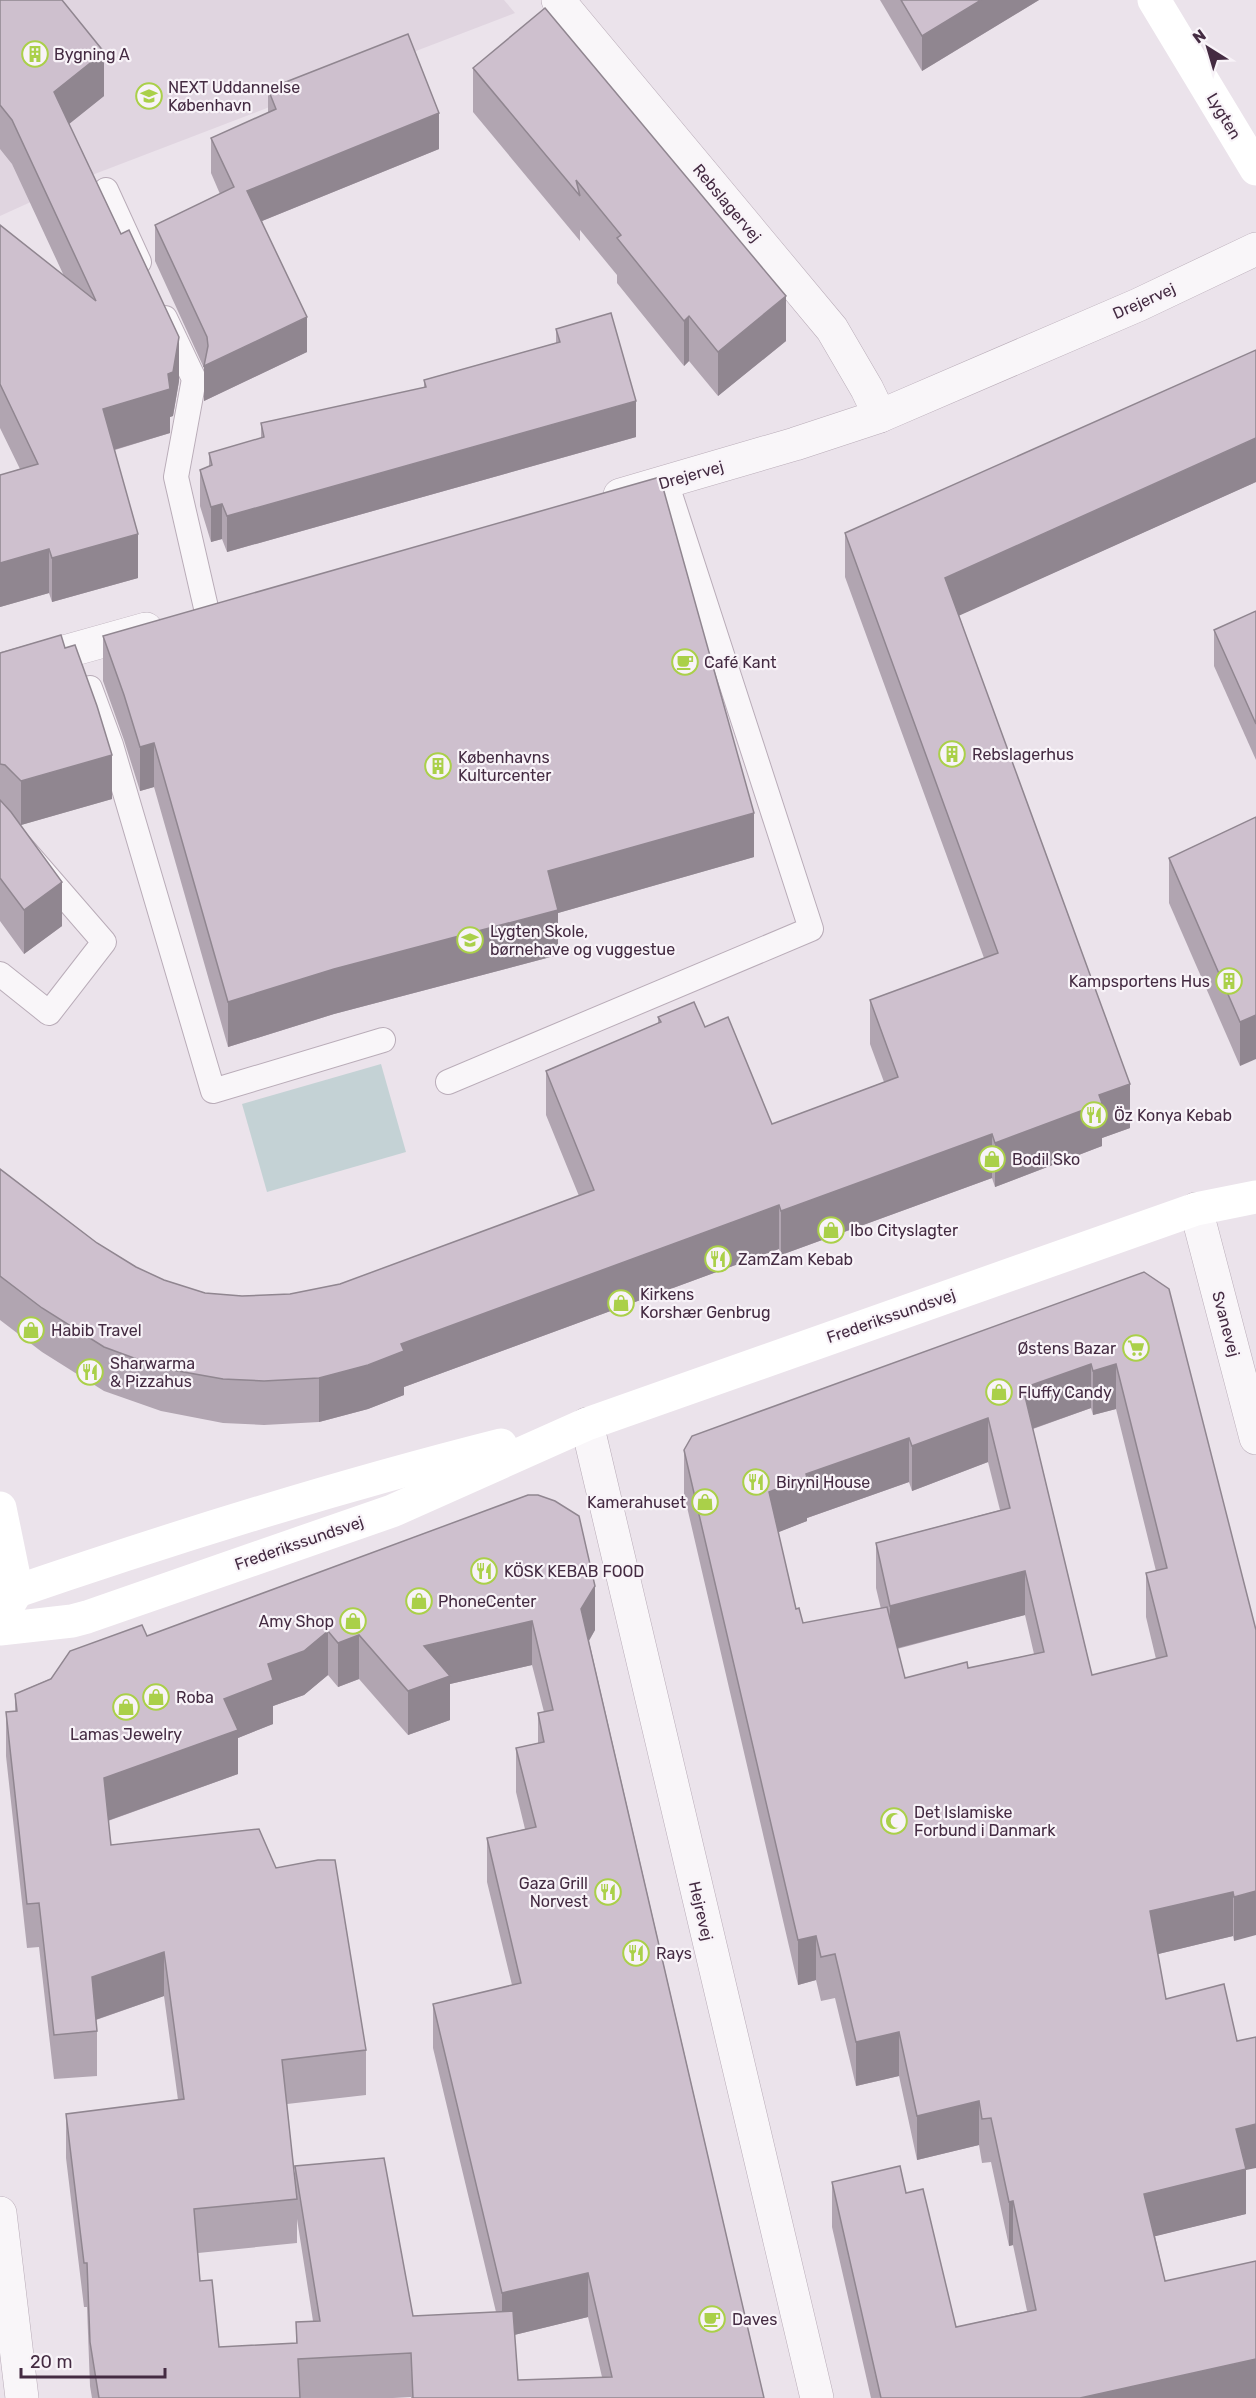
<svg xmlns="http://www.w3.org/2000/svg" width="1256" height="2398" font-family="Rubik,sans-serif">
  <rect width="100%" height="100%" fill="#ebe3eb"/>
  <polygon fill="#e0d5e0" points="0,0 504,0 515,13 79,180 0,216"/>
  <polygon fill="#c4d2d5" points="381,1064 406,1152 267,1192 242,1104"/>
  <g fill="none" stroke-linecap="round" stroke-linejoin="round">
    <g stroke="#b9acb8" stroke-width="26">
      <g id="lane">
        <polyline points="106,190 139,262"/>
        <polyline points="165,318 194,379 176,477 207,612"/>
        <polyline points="90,688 111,745 213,1091 383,1040"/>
        <polyline points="0,822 104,942 49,1013 0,974"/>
        <polyline points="448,1082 811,929 666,482"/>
      </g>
    </g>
    <g stroke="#b9acb8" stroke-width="34">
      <g id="street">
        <polyline points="558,0 832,329 867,389 880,416"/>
        <polyline points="620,495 795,444 880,416 1138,305 1256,249"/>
        <polyline points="0,670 146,629"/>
        <polyline points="1196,1209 1256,1438"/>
        <polyline points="587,1424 817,2398"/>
        <polyline points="0,2213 22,2398"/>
      </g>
    </g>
    <use href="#lane" stroke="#f9f6f9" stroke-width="24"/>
    <use href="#street" stroke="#f9f6f9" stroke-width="33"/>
    <g stroke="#fff" stroke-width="33">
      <polyline points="1154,0 1256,169"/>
      <polyline points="0,1508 17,1591 6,1609"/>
      <path d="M0,1597C165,1540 331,1488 501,1445"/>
      <polyline points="0,1629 72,1621 87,1617 392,1511 587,1424 1196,1209 1256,1197"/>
    </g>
  </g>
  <g fill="#b1a5b1" fill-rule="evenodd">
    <polygon points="0,0 104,96 69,124 121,234 179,381 173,416 170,417 170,433 115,450 138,578 52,602 49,593 0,607 0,475 20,469 0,428 0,225 64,276 12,164 0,149"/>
    <polygon points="880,0 1039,0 922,71"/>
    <polygon points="473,68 786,341 718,396 689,361 684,366 617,283 617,275 580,230 580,241 473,112"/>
    <polygon points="268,89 439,149 262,221 307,352 204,401 204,368 155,261 155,225 220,194 211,173 211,138 268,113"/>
    <polygon points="556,329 636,437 227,552 222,539 211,542 200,506 200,470 209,466 209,453 261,438 261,423 424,388 424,380 556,343"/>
    <polygon points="1256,482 959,615 1130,1128 1102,1138 1102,1146 995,1187 992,1178 781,1255 779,1249 404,1387 404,1395 368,1409 319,1422 264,1425 223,1423 161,1411 104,1391 42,1352 0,1320 0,1169 97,1243 136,1267 164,1280 205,1293 242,1296 290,1294 340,1284 579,1196 546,1115 546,1071 658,1023 658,1017 705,1027 772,1124 884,1082 870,1044 870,1000 984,958 845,577 845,533"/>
    <polygon points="1256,611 1256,760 1214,666 1214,630"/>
    <polygon points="103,636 754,857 558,913 558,955 334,1014 228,1047 154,787 140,791 124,740 103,681"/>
    <polygon points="0,653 112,799 21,825 16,820 62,926 24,954 0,921"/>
    <polygon points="1256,817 1240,1066 1169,903 1169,858"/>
    <path d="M1144,1272L1256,1630L1234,1941L1233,1936L1158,1954L1166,1999L1246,2170V2214L1155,2236L1165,2281L1256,2398H871L832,2227V2182L906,2193L956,2327L1027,2311L1013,2245L1009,2246L991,2162L982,2163L979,2145L917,2160L899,2076L856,2086L835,1998L821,2001L816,1980L798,1985L684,1494V1450ZM1091,1408L1093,1415L1116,1409L1156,1571L1146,1573V1617L1156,1659L1092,1675L1033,1429ZM988,1462L1000,1510L876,1543V1588L881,1609L803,1623L796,1609L778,1532L807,1521V1518L909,1482L912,1491ZM1025,1615L1034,1654L968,1668L905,1678L897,1649Z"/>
    <path d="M528,1495L595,1630L589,1641L764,2398H411V2397L393,2398H92L90,2386L87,2307H84L66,2158V2114L178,2100L164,1996L96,2020L97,2031V2076L54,2079L39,1947L27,1948L6,1756V1712L15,1711V1694L147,1636ZM532,1665L544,1712L538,1713V1743L516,1748V1792L525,1829L487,1838V1882L512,1985L433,2004V2048L496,2312L413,2316L295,2166V2185L287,2104L366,2095V2050L276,1868L111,1845L108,1821L238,1774V1738L273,1724V1706L304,1695L328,1675L338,1687L359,1679L408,1735L450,1720V1684ZM297,2219L313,2321L296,2322V2343L219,2347L200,2281L198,2253L297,2243ZM588,2317L602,2377L518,2380L514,2335Z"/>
  </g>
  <g fill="#908690">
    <polygon points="981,0 1039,0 922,71 922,36"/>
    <polygon points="104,52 104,96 54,136 54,92"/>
    <polygon points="439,113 439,149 247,227 247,191"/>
    <polygon points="786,296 786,341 718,396 718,352"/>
    <polygon points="689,316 689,361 684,366 684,321"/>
    <polygon points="307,317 307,352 204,401 204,366"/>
    <polygon points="179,337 179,381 173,416 170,417 170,433 103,453 103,409 168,374"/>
    <polygon points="636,401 636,437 227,552 227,516"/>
    <polygon points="1256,438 1256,482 945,622 945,578"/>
    <polygon points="222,504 222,539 211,542 211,507"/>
    <polygon points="138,534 138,578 52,602 52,558"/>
    <polygon points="49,549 49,593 0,607 0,563"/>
    <polygon points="154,743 154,787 140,791 140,747"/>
    <polygon points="112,755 112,799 21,825 21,781"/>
    <polygon points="754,813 754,857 558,913 558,955 334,1014 228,1047 228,1002 548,871"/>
    <polygon points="62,882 62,926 24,954 24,910"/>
    <polygon points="1256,1015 1256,1059 1240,1066 1240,1022"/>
    <polygon points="1130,1084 1130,1128 1102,1138 1102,1146 995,1187 995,1143 1099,1095"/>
    <polygon points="992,1134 992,1178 781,1255 781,1211"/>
    <polygon points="779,1205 779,1249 404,1387 404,1395 368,1409 319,1422 319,1378 401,1344"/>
    <polygon points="1091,1364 1091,1408 1023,1432 1023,1388"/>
    <polygon points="1116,1364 1116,1409 1093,1415 1093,1371"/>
    <polygon points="988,1418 988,1462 912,1491 912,1446"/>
    <polygon points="909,1438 909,1482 807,1518 807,1521 769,1536 769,1492 806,1474"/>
    <polygon points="1025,1571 1025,1615 890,1650 890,1606"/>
    <polygon points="595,1586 595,1630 581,1654 581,1609"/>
    <polygon points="532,1621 532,1665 450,1684 450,1720 408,1735 408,1691 424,1646"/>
    <polygon points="328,1631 328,1675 304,1695 273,1706 273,1724 238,1738 238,1774 104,1822 104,1778 224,1699 268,1664"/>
    <polygon points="359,1635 359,1679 338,1687 338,1643"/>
    <polygon points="1256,1891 1256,1935 1234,1941 1234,1897"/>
    <polygon points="1233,1892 1233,1936 1150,1956 1150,1911"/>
    <polygon points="816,1936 816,1980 798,1985 798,1940"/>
    <polygon points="164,1952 164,1996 92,2021 92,1977"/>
    <polygon points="899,2032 899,2076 856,2086 856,2042"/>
    <polygon points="979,2101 979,2145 917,2160 917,2116"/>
    <polygon points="1256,2124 1256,2168 1246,2170 1246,2214 1144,2239 1144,2194 1236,2129"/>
    <polygon points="1013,2201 1013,2245 1009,2246 1009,2202"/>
    <polygon points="588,2273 588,2317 502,2338 502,2293"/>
    <polygon points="1256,2359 1256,2398 1080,2398"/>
  </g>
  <g fill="#cec0ce" stroke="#908690" stroke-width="1.5" fill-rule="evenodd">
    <polygon points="0,0 62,0 104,52 54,92 121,234 129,230 179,337 173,372 168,374 170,389 103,409 138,534 52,558 49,549 0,563 0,475 38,464 0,384 0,225 96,301 12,120 0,105"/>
    <polygon points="901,0 981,0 922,36"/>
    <polygon points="545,8 786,296 718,352 689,316 684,321 617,238 621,235 576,180 580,196 473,68"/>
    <polygon points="408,34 439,113 247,191 307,317 204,366 208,346 207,337 155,225 234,187 211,138 276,109 268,89"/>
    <polygon points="611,313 636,401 227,516 222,504 211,507 200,470 212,465 209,453 264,437 261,423 426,387 424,380 560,342 556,329"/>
    <polygon points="1256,350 1256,438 945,578 1130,1084 1099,1095 1102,1103 995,1143 992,1134 781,1211 779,1205 401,1344 404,1351 368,1365 319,1378 264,1381 223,1379 161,1368 104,1347 42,1308 0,1276 0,1169 97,1243 136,1267 164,1280 205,1293 242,1296 290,1294 340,1284 594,1190 546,1071 661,1022 658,1017 694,1002 705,1027 728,1017 772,1124 898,1077 870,1000 998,953 845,533"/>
    <polygon points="660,477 754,813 548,871 558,910 334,969 228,1002 154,743 140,747 124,695 103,636"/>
    <polygon points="1256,611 1256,724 1214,630"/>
    <polygon points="61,635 65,648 75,645 97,706 112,755 21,781 5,765 0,764 0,653"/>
    <polygon points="0,800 11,812 62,882 24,910 0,878"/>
    <polygon points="1256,817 1256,1015 1240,1022 1169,858"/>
    <path d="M1144,1272L1169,1289L1256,1630V1891L1234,1897L1233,1892L1150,1911L1166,1999L1224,1984L1237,2041L1256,2037V2124L1236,2129L1246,2169L1144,2194L1165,2281L1256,2261V2359L1080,2398H881L832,2182L900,2166L906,2193L923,2189L956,2327L1036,2310L1013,2201L1009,2202L991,2118L982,2119L979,2101L917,2116L899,2032L856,2042L835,1954L821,1957L816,1936L798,1940L684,1450L692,1436ZM1091,1364L1093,1371L1116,1364L1167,1568L1146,1573L1167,1656L1092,1675L1023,1388ZM988,1418L1010,1508L876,1543L890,1606L1025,1571L1044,1652L968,1668L967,1662L905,1678L887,1607L803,1623L799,1608L796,1609L769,1492L807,1477L806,1474L909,1438L912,1446Z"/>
    <path d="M528,1495H538L555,1501L579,1516L595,1586L581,1609L764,2398H413L411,2353L298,2359L300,2398H99L90,2342L87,2263H84L66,2114L184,2099L164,1952L92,1977L97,2031L54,2035L39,1903L27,1904L6,1712L17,1711L15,1694L51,1679L70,1651L142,1625L147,1636ZM532,1621L553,1710L538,1713L544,1742L516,1748L536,1827L487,1838L521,1983L433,2004L502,2293L588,2273L612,2377L518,2380L513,2311L413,2316L384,2158L295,2166L320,2321L296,2322L297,2343L219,2347L212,2280L200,2281L194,2209L297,2199L282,2060L366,2050L335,1860H318L276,1868L259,1829L111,1845L104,1778L238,1730L224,1699L273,1680L268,1664L304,1651L328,1631L338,1643L359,1635L408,1691L450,1676L424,1646Z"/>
  </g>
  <defs>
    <g id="building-ring" transform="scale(1.35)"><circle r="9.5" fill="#f8f3f8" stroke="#aad049" stroke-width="1.5"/><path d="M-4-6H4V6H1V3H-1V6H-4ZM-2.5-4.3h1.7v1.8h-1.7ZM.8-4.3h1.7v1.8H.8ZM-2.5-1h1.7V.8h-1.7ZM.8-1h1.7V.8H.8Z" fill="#aad049"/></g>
    <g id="school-ring" transform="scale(1.35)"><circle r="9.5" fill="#f8f3f8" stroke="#aad049" stroke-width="1.5"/><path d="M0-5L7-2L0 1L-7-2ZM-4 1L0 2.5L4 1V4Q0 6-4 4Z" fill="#aad049"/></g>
    <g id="cafe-ring" transform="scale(1.35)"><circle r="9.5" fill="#f8f3f8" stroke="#aad049" stroke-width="1.5"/><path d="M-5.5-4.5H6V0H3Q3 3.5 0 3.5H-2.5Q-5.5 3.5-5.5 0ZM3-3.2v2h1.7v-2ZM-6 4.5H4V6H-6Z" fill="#aad049"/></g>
    <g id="restaurant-ring" transform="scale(1.35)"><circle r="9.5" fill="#f8f3f8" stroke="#aad049" stroke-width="1.5"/><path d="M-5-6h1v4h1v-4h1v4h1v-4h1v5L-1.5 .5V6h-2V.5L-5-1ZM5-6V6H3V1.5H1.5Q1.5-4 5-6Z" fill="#aad049"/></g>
    <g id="shop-ring" transform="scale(1.35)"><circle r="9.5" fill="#f8f3f8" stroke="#aad049" stroke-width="1.5"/><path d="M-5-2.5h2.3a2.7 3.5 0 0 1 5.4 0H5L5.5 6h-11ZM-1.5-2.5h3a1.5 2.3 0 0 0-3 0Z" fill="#aad049"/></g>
    <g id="supermarket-ring" transform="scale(1.35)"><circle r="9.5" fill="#f8f3f8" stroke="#aad049" stroke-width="1.5"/><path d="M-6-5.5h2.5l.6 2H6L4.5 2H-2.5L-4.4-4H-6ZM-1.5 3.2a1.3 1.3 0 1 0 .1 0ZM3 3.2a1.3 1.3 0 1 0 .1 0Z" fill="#aad049"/></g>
    <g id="mosque-ring" transform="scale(1.35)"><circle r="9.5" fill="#f8f3f8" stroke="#aad049" stroke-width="1.5"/><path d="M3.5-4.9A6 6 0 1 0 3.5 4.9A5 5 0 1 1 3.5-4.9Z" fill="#aad049"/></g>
  </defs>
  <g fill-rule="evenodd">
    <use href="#building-ring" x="35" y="54"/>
    <use href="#school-ring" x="149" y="96"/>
    <use href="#cafe-ring" x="685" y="662"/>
    <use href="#building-ring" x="952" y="754"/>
    <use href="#building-ring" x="438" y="766"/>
    <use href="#school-ring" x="470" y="940"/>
    <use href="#building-ring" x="1229" y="981"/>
    <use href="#restaurant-ring" x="1094" y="1115"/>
    <use href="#shop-ring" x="992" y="1159"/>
    <use href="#shop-ring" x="831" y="1230"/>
    <use href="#restaurant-ring" x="718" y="1259"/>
    <use href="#shop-ring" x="621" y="1303"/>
    <use href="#shop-ring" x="31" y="1330"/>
    <use href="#supermarket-ring" x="1136" y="1348"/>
    <use href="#restaurant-ring" x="90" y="1372"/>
    <use href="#shop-ring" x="999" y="1392"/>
    <use href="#restaurant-ring" x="756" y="1482"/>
    <use href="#shop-ring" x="705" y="1502"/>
    <use href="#restaurant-ring" x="484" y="1571"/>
    <use href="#shop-ring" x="419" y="1601"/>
    <use href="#shop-ring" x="353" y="1621"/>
    <use href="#shop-ring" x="156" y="1697"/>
    <use href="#shop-ring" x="126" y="1707"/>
    <use href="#mosque-ring" x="894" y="1821"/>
    <use href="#restaurant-ring" x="608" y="1892"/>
    <use href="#restaurant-ring" x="636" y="1953"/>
    <use href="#cafe-ring" x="712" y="2319"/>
  </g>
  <g text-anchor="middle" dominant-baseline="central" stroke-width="4.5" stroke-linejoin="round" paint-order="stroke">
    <g font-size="16" fill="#442b42" stroke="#f8f3f8" text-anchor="start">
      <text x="54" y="54">Bygning A</text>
      <text x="168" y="87">NEXT Uddannelse<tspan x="168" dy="18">København</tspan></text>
      <text x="704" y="662">Café Kant</text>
      <text x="972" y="754">Rebslagerhus</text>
      <text x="458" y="757">Københavns<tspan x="458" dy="18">Kulturcenter</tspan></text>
      <text x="490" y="931">Lygten Skole,<tspan x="490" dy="18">børnehave og vuggestue</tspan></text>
      <text x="1210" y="981" text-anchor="end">Kampsportens Hus</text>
      <text x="1114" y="1115">Öz Konya Kebab</text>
      <text x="1012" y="1159">Bodil Sko</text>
      <text x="850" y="1230">Ibo Cityslagter</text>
      <text x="738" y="1259">ZamZam Kebab</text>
      <text x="640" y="1294">Kirkens<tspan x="640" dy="18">Korshær Genbrug</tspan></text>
      <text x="51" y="1330">Habib Travel</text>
      <text x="1116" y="1348" text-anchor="end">Østens Bazar</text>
      <text x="110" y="1363">Sharwarma<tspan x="110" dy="18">&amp; Pizzahus</tspan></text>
      <text x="1018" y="1392">Fluffy Candy</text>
      <text x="776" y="1482">Biryni House</text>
      <text x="686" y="1502" text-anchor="end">Kamerahuset</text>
      <text x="504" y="1571">KÖSK KEBAB FOOD</text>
      <text x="438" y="1601">PhoneCenter</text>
      <text x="334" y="1621" text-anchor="end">Amy Shop</text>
      <text x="176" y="1697">Roba</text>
      <text x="126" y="1734" text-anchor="middle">Lamas Jewelry</text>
      <text x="914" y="1812">Det Islamiske<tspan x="914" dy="18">Forbund i Danmark</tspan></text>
      <text x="588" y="1883" text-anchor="end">Gaza Grill<tspan x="588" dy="18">Norvest</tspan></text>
      <text x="656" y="1953">Rays</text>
      <text x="732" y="2319">Daves</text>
    </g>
    <g font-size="16" fill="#442b42" stroke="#f8f3f8">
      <text transform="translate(1224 116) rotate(59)">Lygten</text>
      <text transform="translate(727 203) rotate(50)">Rebslagervej</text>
      <text transform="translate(1144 301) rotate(-24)">Drejervej</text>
      <text transform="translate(691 475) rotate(-16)">Drejervej</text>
      <text transform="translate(891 1316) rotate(-19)">Frederikssundsvej</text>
      <text transform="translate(1226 1324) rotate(75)">Svanevej</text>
      <text transform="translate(299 1543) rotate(-19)">Frederikssundsvej</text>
      <text transform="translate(701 1911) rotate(77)">Hejrevej</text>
    </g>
  </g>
  <g transform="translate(1208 48) rotate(323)" stroke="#f8f3f8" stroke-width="4.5" paint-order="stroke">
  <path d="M0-4.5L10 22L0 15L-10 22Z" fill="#442b42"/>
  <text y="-9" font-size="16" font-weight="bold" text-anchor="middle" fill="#442b42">N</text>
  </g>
  <path d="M21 2368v9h144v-9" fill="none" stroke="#442b42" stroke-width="3"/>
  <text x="30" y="2368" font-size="18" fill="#442b42" stroke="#f8f3f8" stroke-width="4.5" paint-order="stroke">20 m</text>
</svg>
